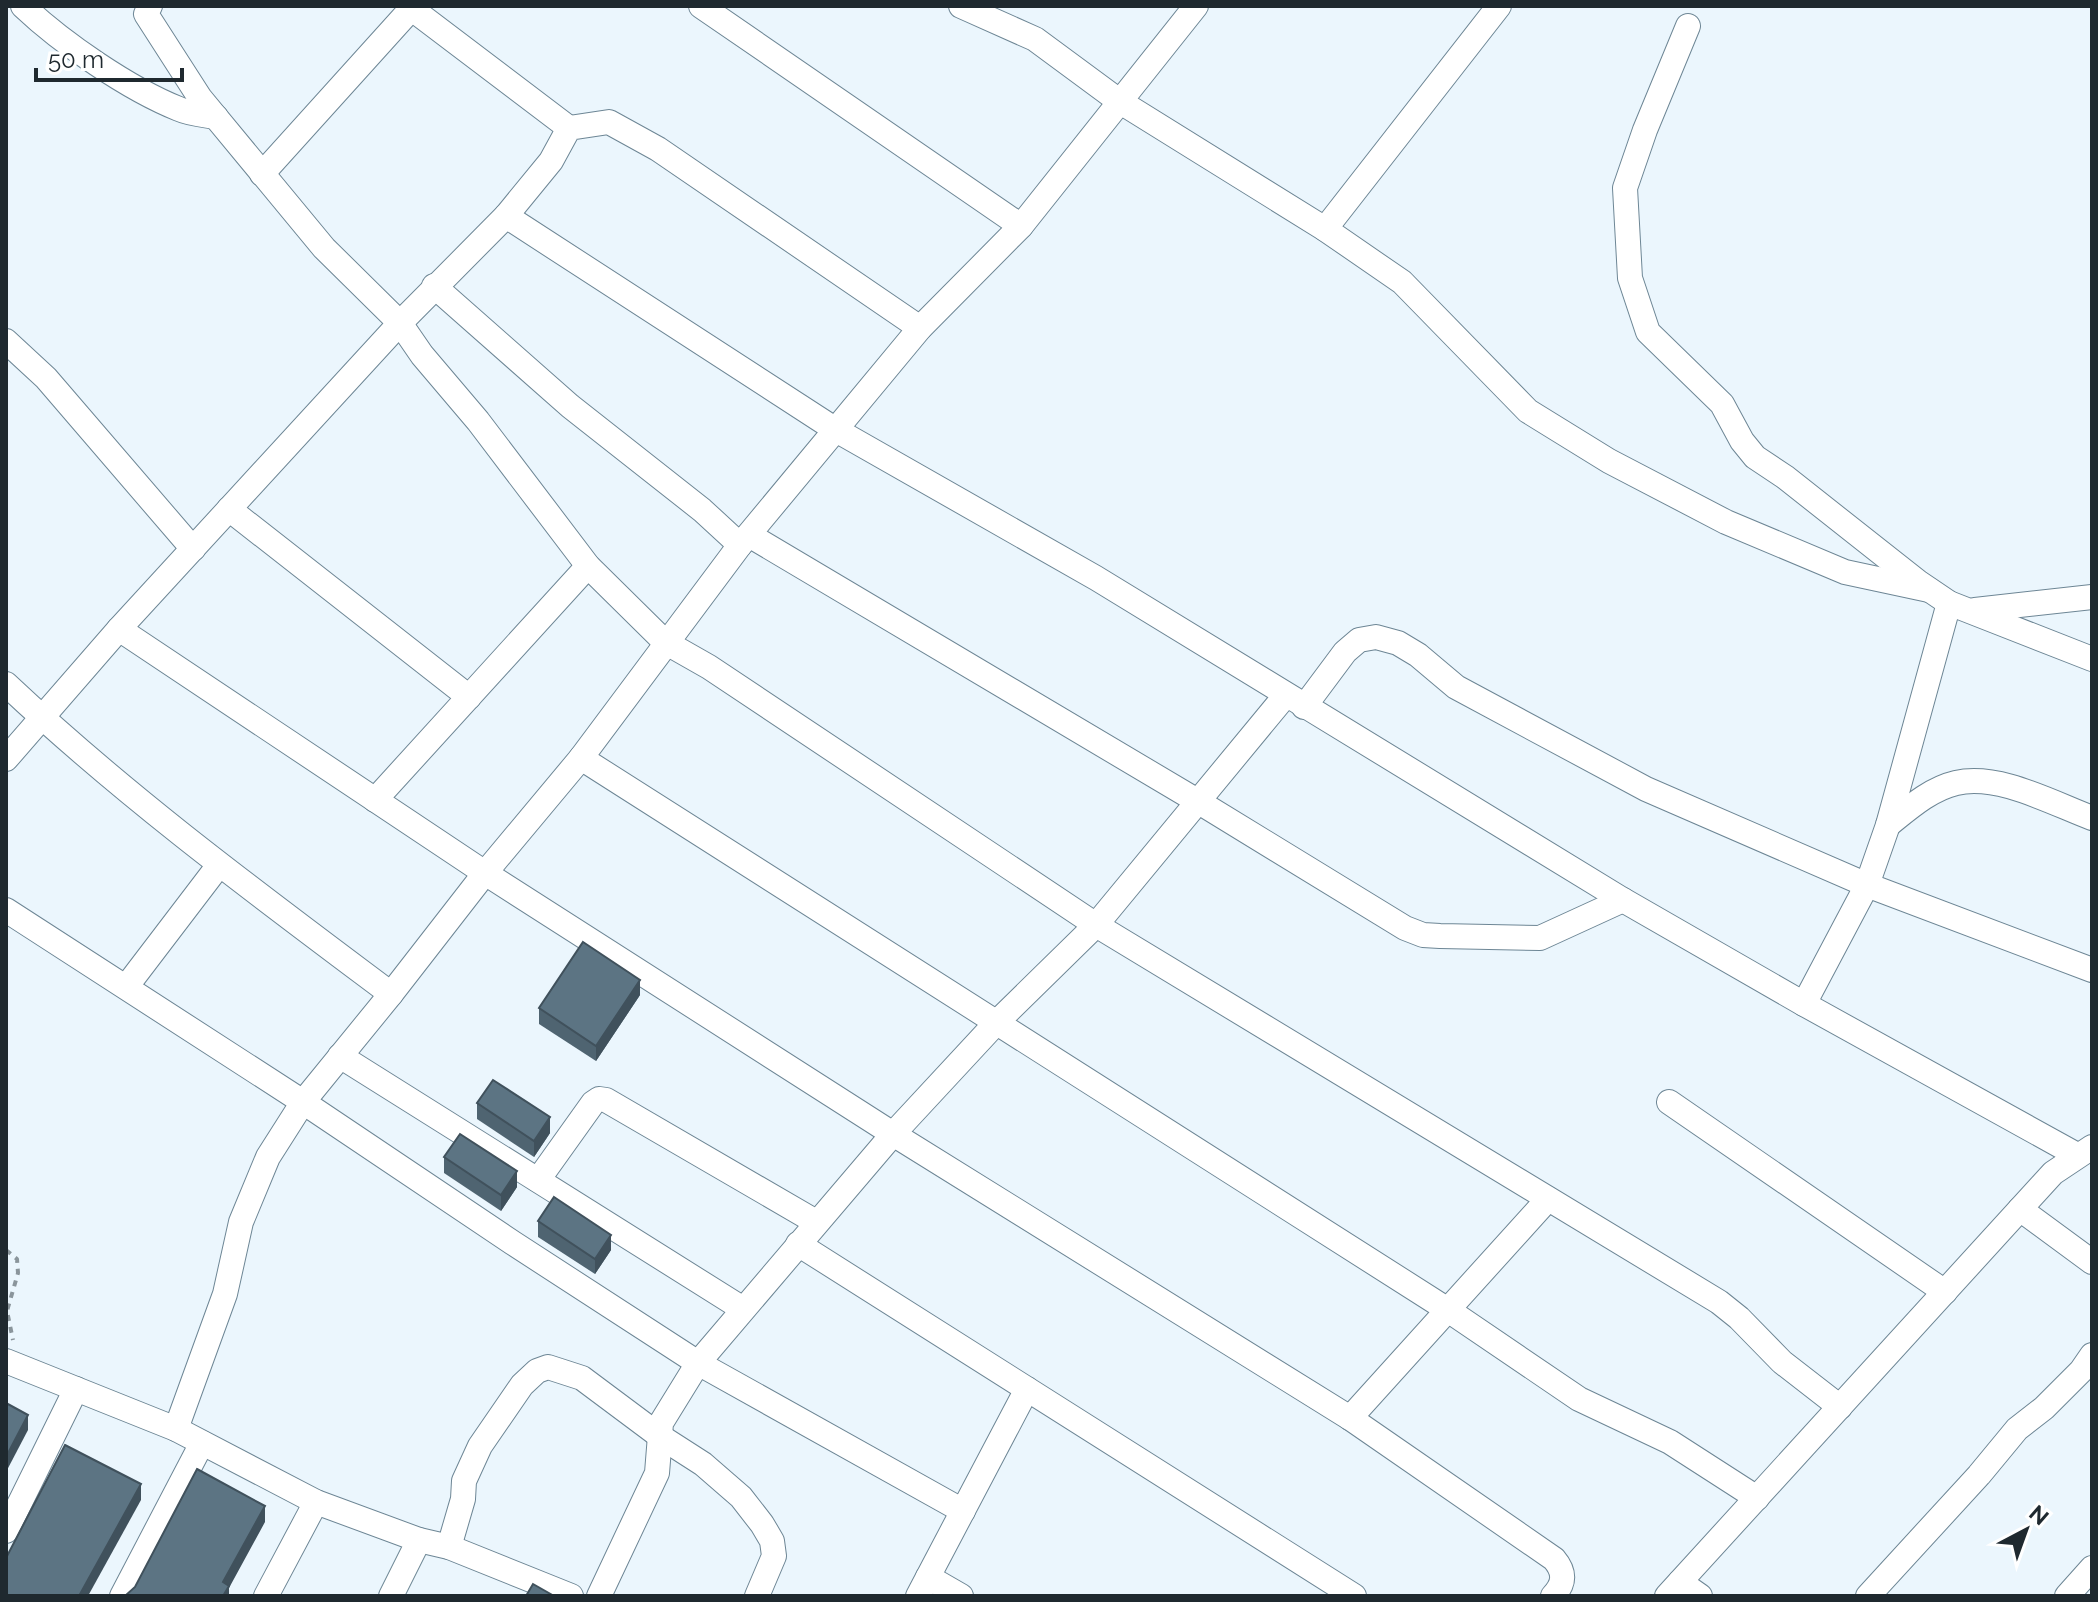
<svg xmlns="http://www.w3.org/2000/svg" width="2098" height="1602" font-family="Raleway,sans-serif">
  <rect width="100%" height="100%" fill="#ebf6fd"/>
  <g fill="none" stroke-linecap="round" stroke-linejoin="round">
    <g stroke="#6d8695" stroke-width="26">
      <g id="street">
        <path d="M23,6C62,43 129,89 179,109C190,114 204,115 216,117"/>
        <polyline points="150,6 146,14 200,98 324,248 400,323 422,355 478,421 588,566 665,642 709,667 1096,925 1719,1302 1739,1318 1782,1362 1840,1407"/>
        <polyline points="408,6 569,128"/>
        <polyline points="701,6 1021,226"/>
        <polyline points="961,6 1035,39 1119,101 1325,229 1402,282 1528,411 1609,461 1726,522 1845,572 1929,590"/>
        <polyline points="1688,26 1645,130 1625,188 1630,278 1648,332 1722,404 1742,441 1755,457 1785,477 1918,582 1949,603 2092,659"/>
        <polyline points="262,174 411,9"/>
        <polyline points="506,216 836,430 1096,578 1623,900 1804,1004 2077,1155"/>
        <polyline points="1325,229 1499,6"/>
        <polyline points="434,286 570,406 702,510 740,545"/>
        <polyline points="6,341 46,378 193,549"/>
        <polyline points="229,509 469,697"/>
        <polyline points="749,535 1199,802 1405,928 1423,935 1440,936 1540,938 1623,900"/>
        <polyline points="1975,610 2092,597"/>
        <path d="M119,629L485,873L893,1134L1350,1418L1554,1559C1565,1572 1565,1583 1553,1596"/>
        <path d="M6,684C126,797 259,895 391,994"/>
        <polyline points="1304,707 1345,652 1359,640 1376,637 1398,643 1418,655 1456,687 1646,789 1867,885 2092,970"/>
        <polyline points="581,758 1448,1310 1579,1399 1670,1442 1757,1498"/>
        <polyline points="6,759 119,629 400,323 506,216 551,161 569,128 609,122 658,149 920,328"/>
        <polyline points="375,800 588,566"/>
        <path d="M1888,825C1908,809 1930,789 1956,783C1998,773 2052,803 2092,818"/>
        <polyline points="6,910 303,1102 513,1243 698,1363 963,1511"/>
        <polyline points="126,987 219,865"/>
        <polyline points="1804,1004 1867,885 1888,825 1949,603"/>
        <polyline points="340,1056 743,1309"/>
        <polyline points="1669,1102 1945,1292"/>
        <polyline points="538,1180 593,1103 599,1099 606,1100 816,1222"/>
        <polyline points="2020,1209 2092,1262"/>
        <polyline points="798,1244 1354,1596"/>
        <polyline points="6,1361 176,1429 316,1502 419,1540 449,1547 571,1596"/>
        <polyline points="1350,1418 1548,1199"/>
        <polyline points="176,1429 225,1294 241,1222 268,1157 303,1102 391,994 485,873 581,758 740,545 920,328 1021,226 1196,6"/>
        <polyline points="6,1531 76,1389"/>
        <polyline points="449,1547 463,1499 464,1481 480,1446 522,1385 537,1371 548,1367 582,1378 661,1437 703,1464 741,1497 762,1524 772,1541 774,1556 757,1596"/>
        <polyline points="928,1577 961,1596"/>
        <polyline points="1680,1582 1700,1596"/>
        <polyline points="122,1596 202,1443"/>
        <polyline points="266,1596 316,1502"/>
        <polyline points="391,1596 419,1540"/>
        <polyline points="599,1596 657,1473 661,1423 698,1363 893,1134 996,1023 1096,925 1285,696"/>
        <polyline points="918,1596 1027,1389"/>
        <polyline points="1667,1596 2053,1173 2092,1147"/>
        <polyline points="1868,1596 1979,1475 2017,1429 2044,1408 2081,1371 2092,1355"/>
        <polyline points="2067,1596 2092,1568"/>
      </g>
    </g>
    <polyline stroke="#8a959b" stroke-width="4" stroke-dasharray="6 6" stroke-linecap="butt" points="6,1250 17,1259 18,1273 7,1311 13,1340"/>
    <use href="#street" stroke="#fff" stroke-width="24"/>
  </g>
  <g fill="#4f6471">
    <polygon points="640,995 596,1061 539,1024 539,1008"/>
    <polygon points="477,1103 550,1133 534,1157 477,1119"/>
    <polygon points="444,1157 517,1187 501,1211 444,1173"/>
    <polygon points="538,1221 611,1250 595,1274 538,1237"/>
  </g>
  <g fill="#40515c">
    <polygon points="640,980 640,995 596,1061 596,1046"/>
    <polygon points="550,1117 550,1133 534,1157 534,1141"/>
    <polygon points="517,1171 517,1187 501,1211 501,1195"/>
    <polygon points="611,1235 611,1250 595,1274 595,1259"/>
    <polygon points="28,1415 28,1430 6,1472 6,1457"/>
    <polygon points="141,1484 141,1500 88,1596 79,1596"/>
    <polygon points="265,1506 265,1522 229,1588 229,1596 223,1596 223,1582"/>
  </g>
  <g fill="#5c7483" stroke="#40515c" stroke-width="2">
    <polygon points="583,942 640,980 596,1046 539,1008"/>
    <polygon points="493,1080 550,1117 534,1141 477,1103"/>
    <polygon points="460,1134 517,1171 501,1195 444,1157"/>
    <polygon points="554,1197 611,1235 595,1259 538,1221"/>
    <polygon points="6,1403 28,1415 6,1457"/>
    <polygon points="65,1445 141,1484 79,1596 6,1596 6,1558"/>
    <polygon points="197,1469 265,1506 223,1582 229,1586 223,1596 125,1596 135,1587"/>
    <polygon points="533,1584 554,1596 526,1596"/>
  </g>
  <rect width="2098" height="1602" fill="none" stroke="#1f292f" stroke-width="16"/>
  <g transform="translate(2026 1530) rotate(41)" stroke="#ffffff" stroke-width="6" paint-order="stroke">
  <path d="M0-6L14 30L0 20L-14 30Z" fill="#1f292f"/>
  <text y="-12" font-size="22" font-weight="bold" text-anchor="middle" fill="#1f292f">N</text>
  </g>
  <path d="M36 68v12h146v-12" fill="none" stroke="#1f292f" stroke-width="4"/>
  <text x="48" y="68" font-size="24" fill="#1f292f" stroke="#ffffff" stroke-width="6" paint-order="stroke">50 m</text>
</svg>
